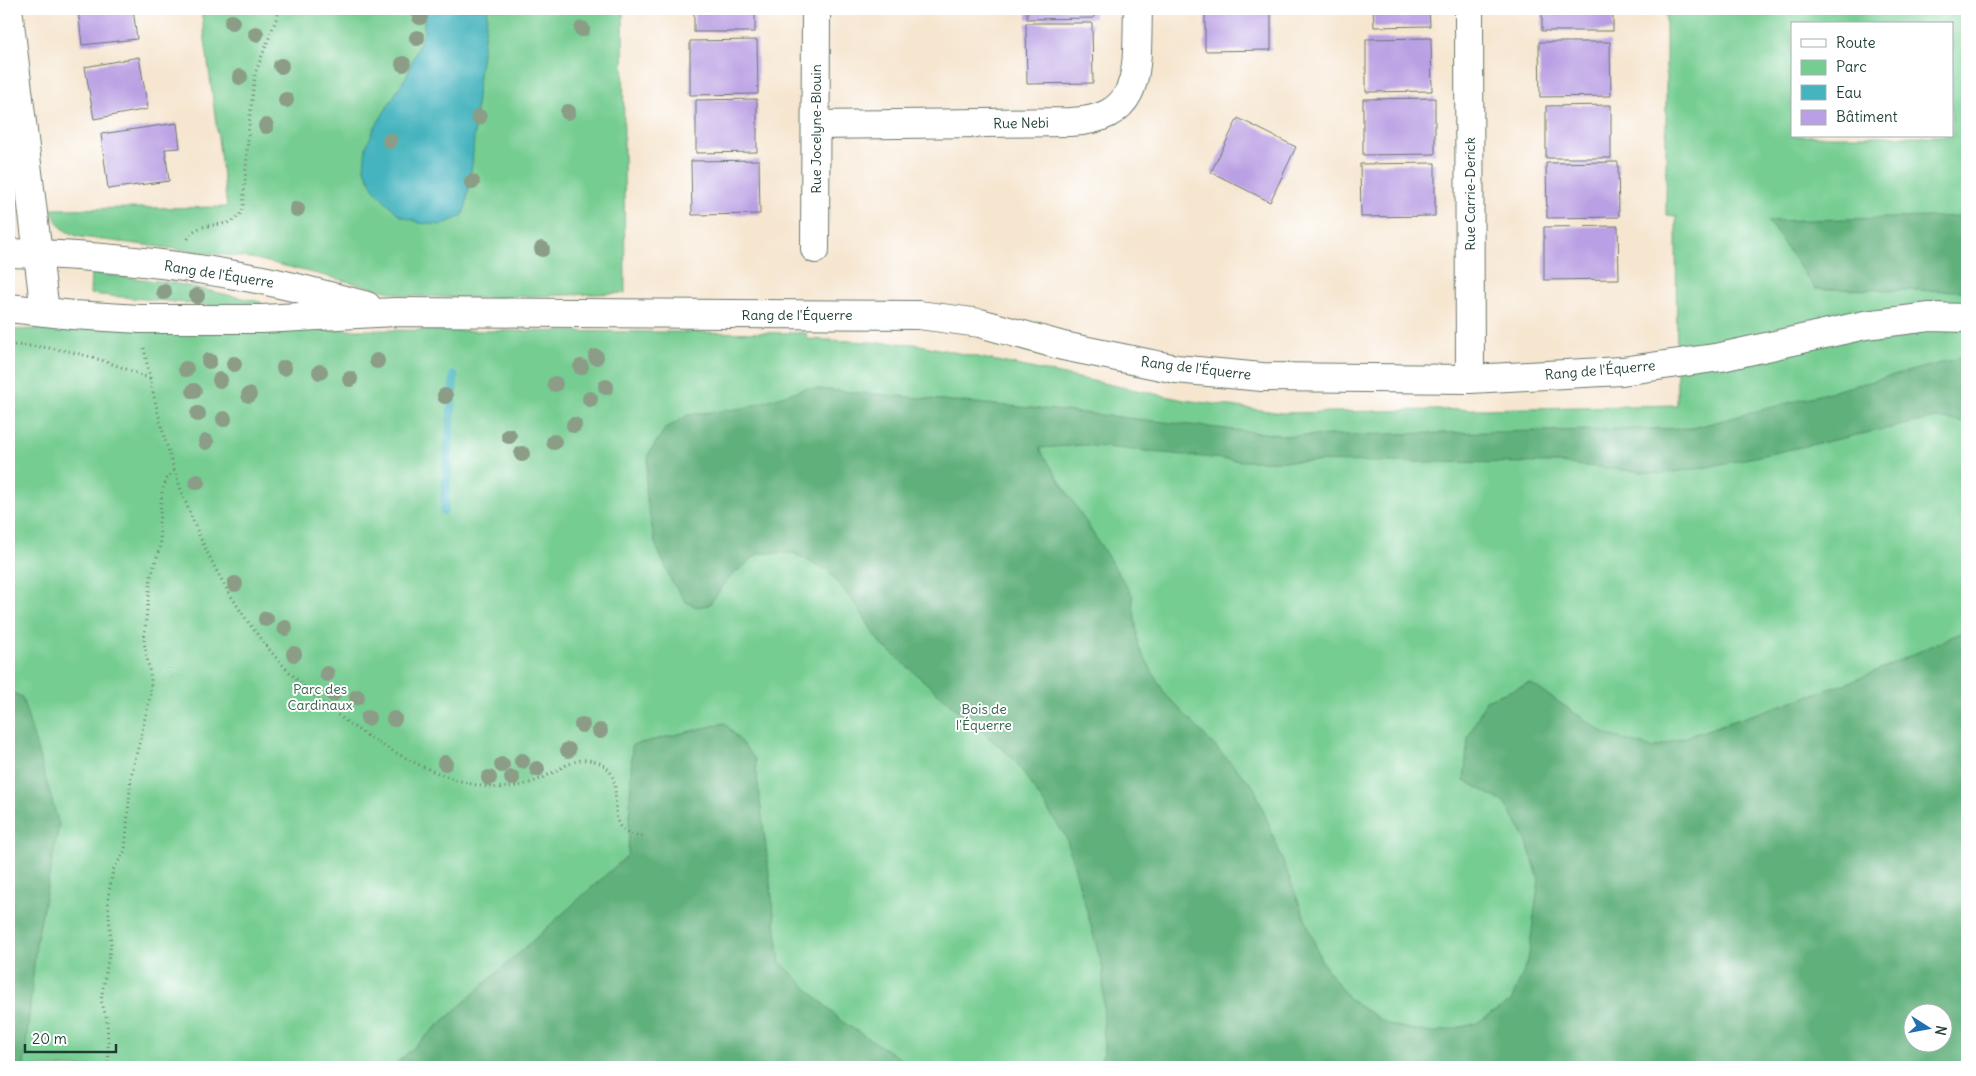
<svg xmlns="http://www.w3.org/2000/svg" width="1976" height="1076" font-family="Delius,sans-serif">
  <rect width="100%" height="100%" fill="#fff"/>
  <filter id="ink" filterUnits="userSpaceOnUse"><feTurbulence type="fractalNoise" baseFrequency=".02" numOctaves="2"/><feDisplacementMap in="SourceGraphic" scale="10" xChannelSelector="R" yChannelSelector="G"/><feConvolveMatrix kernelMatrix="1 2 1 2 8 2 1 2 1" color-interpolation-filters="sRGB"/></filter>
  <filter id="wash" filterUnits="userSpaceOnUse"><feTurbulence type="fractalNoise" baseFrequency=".0096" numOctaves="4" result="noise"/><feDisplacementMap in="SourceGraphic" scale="20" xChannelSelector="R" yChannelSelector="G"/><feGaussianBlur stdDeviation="1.12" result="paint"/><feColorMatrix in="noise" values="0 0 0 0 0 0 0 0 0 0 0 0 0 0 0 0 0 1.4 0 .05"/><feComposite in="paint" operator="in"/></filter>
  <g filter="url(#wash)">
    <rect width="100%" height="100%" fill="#f6e6d0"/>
    <g fill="#76cd92" stroke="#4a8563" fill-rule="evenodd">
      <path d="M201,9H623L625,293L478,298L407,296L256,259L81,237C64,233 56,225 52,209L227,207Z"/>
      <path d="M1666,9H1967V1067H668L628,856L392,1067H9V330L63,328L806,333L807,339L915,344L1184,400L1283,413L1677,405L1676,216L1666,215ZM1792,24H1952V136H1792ZM1914,1014H1944V1044H1914Z"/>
      <polygon points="91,273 173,283 261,302 260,310 90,294"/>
    </g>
    <g fill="#60b07c" stroke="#407658" fill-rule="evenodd">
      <polygon points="1967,216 1967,291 1815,289 1768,221"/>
      <path d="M1967,356V422L1936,418L1703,468L1659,474L1558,463L1243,461L1084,445L1039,448L1132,595L1139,648L1165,694L1254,787L1322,962L1349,999L1389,1025L1432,1033L1475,1024L1511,1001L1528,961L1539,879L1526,840L1505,803L1464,780L1468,738L1486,700L1530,683L1608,735L1653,748L1856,680L1967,630V1067H1096L1104,1053L1103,969L1066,837L1015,760L880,643L857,606L827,570L793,553H759L730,577L709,605L697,607L686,602L672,582L655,543L645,490L649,453L665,429L688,415L744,408L807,388L1065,411L1289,436L1693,428ZM1914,1014H1944V1044H1914Z"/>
      <polygon points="9,691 22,697 59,825 36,945 24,1067 9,1067"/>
      <polygon points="725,723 755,759 780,962 841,1021 914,1067 392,1067 628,855 632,745"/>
    </g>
    <polygon fill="#45b4be" stroke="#327879" points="424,9 488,9 478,83 472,165 466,206 462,216 441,225 420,223 399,215 373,188 364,168 366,147 375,127 407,75 424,31"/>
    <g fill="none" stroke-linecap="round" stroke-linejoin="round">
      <polyline stroke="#45b4be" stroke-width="9" points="444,511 454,375"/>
    </g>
    <g id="blocks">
      <g fill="#b99fe3">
        <polygon points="78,9 133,9 137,39 82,45"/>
        <rect x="694" y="9" width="61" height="23"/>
        <polygon points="1027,9 1094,9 1094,18 1027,19"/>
        <polygon points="1205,9 1271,9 1271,50 1205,51"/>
        <polygon points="1373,9 1429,9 1430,26 1374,27"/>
        <rect x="1542" y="9" width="71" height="22"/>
        <polygon points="1026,23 1092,23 1093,83 1027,84"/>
        <polygon points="1431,38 1432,91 1366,92 1366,39"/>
        <polygon points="757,40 758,94 690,95 690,41"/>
        <polygon points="1539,42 1610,42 1611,96 1540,97"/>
        <polygon points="139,57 148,109 94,119 85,67"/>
        <polygon points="1435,98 1435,154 1363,155 1363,99"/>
        <polygon points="757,99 757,152 696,153 696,100"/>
        <polygon points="1611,105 1611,158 1546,158 1546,106"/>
        <polygon points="1238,118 1296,147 1270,202 1211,172"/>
        <polygon points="177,123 180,148 165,149 169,181 108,189 101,134"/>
        <polygon points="759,160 760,214 692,215 691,161"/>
        <polygon points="1618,162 1619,217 1547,218 1546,163"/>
        <polygon points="1435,163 1435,216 1361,217 1360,164"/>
        <polygon points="1618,226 1619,279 1544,280 1544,227"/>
      </g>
    </g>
  </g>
  <g filter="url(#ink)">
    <use href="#blocks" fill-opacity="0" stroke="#6a786b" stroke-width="1"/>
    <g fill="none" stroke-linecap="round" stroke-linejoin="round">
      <g stroke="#6a786b" stroke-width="30">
        <g id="street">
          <polyline points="1469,9 1470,379"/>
          <path d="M816,125L1070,122C1145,119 1136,67 1138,9"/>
          <polyline points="815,249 816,9"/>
        </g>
      </g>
      <g stroke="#6a786b" stroke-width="30">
        <g id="secondary">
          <polyline points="9,16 45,312"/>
          <path d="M9,253C95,255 182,264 267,281C300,288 333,297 367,306"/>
          <polyline points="9,308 73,315 140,319 262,319 395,312 919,315 980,323 1063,346 1176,369 1262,377 1470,379 1622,371 1721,357 1865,325 1930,317 1967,318"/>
        </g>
      </g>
      <g stroke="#6a786b" stroke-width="3" stroke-dasharray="1 4" stroke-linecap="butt">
        <path d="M188,239C199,215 232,235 243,209L249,124L255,74L280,9"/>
        <path d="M9,345C65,346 100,358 151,379"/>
        <path d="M144,348C174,509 233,656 379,743C411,762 450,782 488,787C504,789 525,786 540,779C555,773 572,758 588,760C642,767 589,836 643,836"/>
        <polyline points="109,1067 107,1020 101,1000 111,944 108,897 113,870 125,851 131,777 150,697 151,679 144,642 146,619 151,576 161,544 159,524 162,492 167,478 175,469"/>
      </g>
      <use href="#street" stroke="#fff" stroke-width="28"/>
      <use href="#secondary" stroke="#fff" stroke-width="28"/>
    </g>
    <g fill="#8c9d87">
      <circle cx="420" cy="17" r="8"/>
      <circle cx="232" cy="22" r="8"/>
      <circle cx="582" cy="29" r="8"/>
      <circle cx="256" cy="34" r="8"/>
      <circle cx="417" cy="38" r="8"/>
      <circle cx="403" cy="64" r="8"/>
      <circle cx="281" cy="66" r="8"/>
      <circle cx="240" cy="77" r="8"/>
      <circle cx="286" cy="100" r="8"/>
      <circle cx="568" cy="112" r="8"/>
      <circle cx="479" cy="117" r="8"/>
      <circle cx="266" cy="126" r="8"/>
      <circle cx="390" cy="141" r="8"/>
      <circle cx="472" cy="182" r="8"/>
      <circle cx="297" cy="209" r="8"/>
      <circle cx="542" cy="249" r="8"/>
      <circle cx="164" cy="292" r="8"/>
      <circle cx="197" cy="296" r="8"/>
      <circle cx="596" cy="357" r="8"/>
      <circle cx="209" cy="361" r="8"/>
      <circle cx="377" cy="361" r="8"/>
      <circle cx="234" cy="364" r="8"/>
      <circle cx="581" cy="367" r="8"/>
      <circle cx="284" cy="368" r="8"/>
      <circle cx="186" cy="369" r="8"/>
      <circle cx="320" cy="372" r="8"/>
      <circle cx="350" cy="379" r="8"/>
      <circle cx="220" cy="380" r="8"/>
      <circle cx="555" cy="384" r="8"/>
      <circle cx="606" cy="387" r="8"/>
      <circle cx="194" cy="391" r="8"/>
      <circle cx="249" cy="395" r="8"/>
      <circle cx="445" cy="396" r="8"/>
      <circle cx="590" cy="399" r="8"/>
      <circle cx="198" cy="414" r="8"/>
      <circle cx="224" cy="419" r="8"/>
      <circle cx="574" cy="425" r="8"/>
      <circle cx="509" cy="436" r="8"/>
      <circle cx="206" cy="442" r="8"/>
      <circle cx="554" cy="442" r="8"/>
      <circle cx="522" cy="454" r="8"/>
      <circle cx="197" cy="482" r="8"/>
      <circle cx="235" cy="584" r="8"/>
      <circle cx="266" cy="619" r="8"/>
      <circle cx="285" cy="628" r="8"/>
      <circle cx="294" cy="654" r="8"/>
      <circle cx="327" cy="674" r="8"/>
      <circle cx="333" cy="694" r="8"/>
      <circle cx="357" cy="697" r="8"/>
      <circle cx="368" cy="718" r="8"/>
      <circle cx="394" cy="719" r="8"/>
      <circle cx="582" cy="725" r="8"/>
      <circle cx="600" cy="731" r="8"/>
      <circle cx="568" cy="750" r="8"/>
      <circle cx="522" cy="761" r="8"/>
      <circle cx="445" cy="763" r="8"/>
      <circle cx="502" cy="765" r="8"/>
      <circle cx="537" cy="769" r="8"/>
      <circle cx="489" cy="778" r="8"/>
      <circle cx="512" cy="778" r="8"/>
    </g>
  </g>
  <g text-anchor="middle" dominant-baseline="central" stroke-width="4" stroke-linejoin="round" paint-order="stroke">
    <g font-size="14" fill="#1f3d34" stroke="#fff">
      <text transform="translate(1021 123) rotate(-1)">Rue Nebi</text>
      <text transform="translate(816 129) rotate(-90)">Rue Jocelyne-Blouin</text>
      <text transform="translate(1470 194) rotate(-90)">Rue Carrie-Derick</text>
      <text transform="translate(219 274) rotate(9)">Rang de l'Équerre</text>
      <text x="797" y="315">Rang de l'Équerre</text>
      <text transform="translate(1196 368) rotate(7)">Rang de l'Équerre</text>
      <text transform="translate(1600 370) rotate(-5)">Rang de l'Équerre</text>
    </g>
    <g font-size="14" fill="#35614c" stroke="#fff">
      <text x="320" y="689">Parc des<tspan x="320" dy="16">Cardinaux</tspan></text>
      <text x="984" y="709">Bois de<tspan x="984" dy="16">l'Équerre</tspan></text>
    </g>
  </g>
  <rect width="1976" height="1076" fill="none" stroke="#fff" stroke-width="30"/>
  <rect x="1791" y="22" width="162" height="115" fill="#ffffff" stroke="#a5b1ae"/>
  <rect x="1801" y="39" width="25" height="8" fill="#ffffff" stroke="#a5b1ae"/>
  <text x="1836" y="48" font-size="15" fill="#1f3d34">Route</text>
  <rect x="1801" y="60" width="25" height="15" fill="#76cd92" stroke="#a5b1ae"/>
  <text x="1836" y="72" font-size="15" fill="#1f3d34">Parc</text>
  <rect x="1801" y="85" width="25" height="15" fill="#45b4be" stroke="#a5b1ae"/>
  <text x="1836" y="98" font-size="15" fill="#1f3d34">Eau</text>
  <rect x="1801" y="110" width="25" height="15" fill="#b99fe3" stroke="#a5b1ae"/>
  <text x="1836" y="122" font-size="15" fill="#1f3d34">Bâtiment</text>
  <g transform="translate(1928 1028) rotate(101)"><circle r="24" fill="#ffffff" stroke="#a5b1ae"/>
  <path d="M0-4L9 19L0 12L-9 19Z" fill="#1f6fb2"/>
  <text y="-8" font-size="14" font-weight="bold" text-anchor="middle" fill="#1f3d34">N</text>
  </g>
  <path d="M25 1044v8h91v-8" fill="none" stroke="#1f3d34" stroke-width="2.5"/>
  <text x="32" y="1044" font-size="15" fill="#1f3d34" stroke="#ffffff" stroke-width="4" paint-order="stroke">20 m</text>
</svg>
